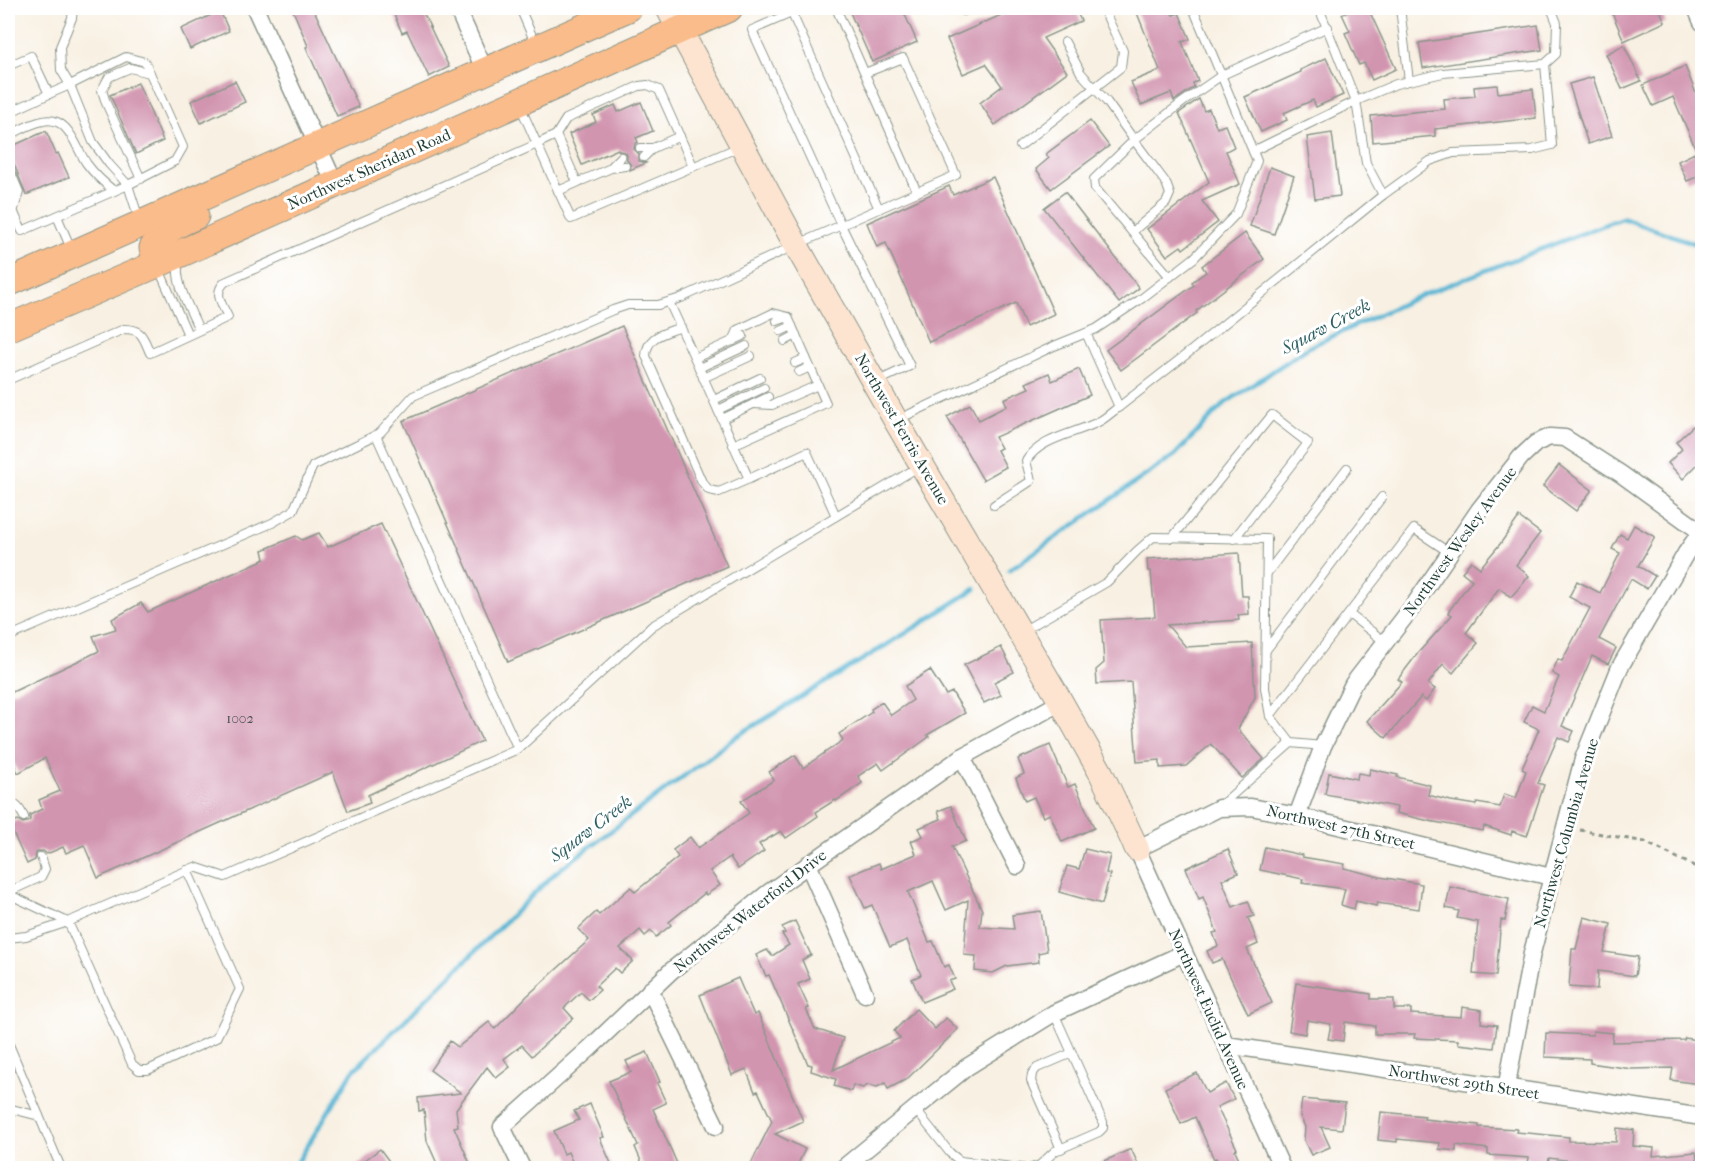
<svg xmlns="http://www.w3.org/2000/svg" width="1710" height="1176" font-family="'IM FELL French Canon',serif">
  <rect width="100%" height="100%" fill="#fff"/>
  <filter id="ink" filterUnits="userSpaceOnUse"><feTurbulence type="fractalNoise" baseFrequency=".0167" numOctaves="2"/><feDisplacementMap in="SourceGraphic" scale="12" xChannelSelector="R" yChannelSelector="G"/><feConvolveMatrix kernelMatrix="1 2 1 2 8 2 1 2 1" color-interpolation-filters="sRGB"/></filter>
  <filter id="wash" filterUnits="userSpaceOnUse"><feTurbulence type="fractalNoise" baseFrequency=".008" numOctaves="4" result="noise"/><feDisplacementMap in="SourceGraphic" scale="24" xChannelSelector="R" yChannelSelector="G"/><feGaussianBlur stdDeviation="1.35" result="paint"/><feColorMatrix in="noise" values="0 0 0 0 0 0 0 0 0 0 0 0 0 0 0 0 0 1.4 0 .05"/><feComposite in="paint" operator="in"/></filter>
  <g filter="url(#wash)">
    <rect width="100%" height="100%" fill="#f8f0e2"/>
    <g fill="none" stroke-linecap="round" stroke-linejoin="round">
      <g stroke="#55b5d4" stroke-width="4.5">
        <polyline points="1009,570 1175,455 1224,404 1309,347 1417,297 1622,218 1702,246"/>
        <polyline points="294,1168 353,1071 555,873 737,736 903,635 975,589"/>
      </g>
    </g>
    <g id="blocks">
      <g fill="#d295b0">
        <polygon points="292,8 313,8 359,107 337,116 306,47 308,46"/>
        <polygon points="400,8 421,8 449,67 429,77 407,31 402,33 394,14 401,11"/>
        <polygon points="848,8 902,8 917,42 872,62"/>
        <polygon points="1017,8 1075,8 1081,21 1043,38 1067,72 995,125 980,103 1002,86 986,64 963,74 947,39"/>
        <polygon points="1135,8 1169,8 1173,15 1179,13 1190,39 1182,42 1198,81 1193,83 1194,87 1174,101 1171,93 1141,105 1131,82 1160,70"/>
        <polygon points="1356,8 1368,8 1396,69 1372,80 1364,63 1359,65 1345,33 1350,31 1342,14"/>
        <polygon points="1610,8 1659,8 1665,22 1624,41"/>
        <polygon points="220,11 229,31 190,49 181,29"/>
        <polygon points="1538,25 1542,50 1423,68 1419,43"/>
        <polygon points="1624,45 1641,81 1622,89 1606,54"/>
        <polygon points="1326,58 1343,95 1316,107 1313,100 1284,113 1287,120 1261,132 1245,97 1301,72 1300,70"/>
        <polygon points="1685,66 1702,109 1702,175 1687,181 1678,161 1697,152 1673,97 1653,106 1643,85"/>
        <polygon points="1593,77 1612,136 1588,144 1569,84"/>
        <polygon points="235,81 245,102 201,123 191,101"/>
        <polygon points="138,83 163,141 136,154 110,95"/>
        <polygon points="1497,85 1498,93 1533,89 1536,118 1435,129 1435,136 1373,142 1371,116 1445,109 1444,99 1475,96 1474,87"/>
        <polygon points="1199,99 1204,111 1209,109 1217,128 1225,125 1234,147 1226,151 1240,184 1202,201 1218,222 1183,249 1181,246 1167,256 1147,229 1209,182 1179,113"/>
        <polygon points="641,102 653,131 636,138 638,142 635,144 634,149 639,154 639,161 646,163 630,170 631,165 627,160 627,155 625,152 619,151 618,149 582,165 569,134 596,122 593,115 615,105 618,112"/>
        <polygon points="1090,121 1109,146 1051,189 1036,169 1049,158 1046,154"/>
        <polygon points="46,131 56,154 58,153 69,177 26,195 8,148"/>
        <polygon points="1332,133 1340,196 1315,199 1307,137"/>
        <polygon points="1270,167 1294,176 1274,234 1250,226"/>
        <polygon points="993,177 1054,314 1026,327 1016,303 929,342 886,243 877,247 867,223 949,186 953,195"/>
        <polygon points="1065,192 1139,288 1119,303 1044,208"/>
        <polygon points="1245,233 1264,259 1196,311 1197,313 1121,370 1106,350 1194,285 1192,282 1206,272 1202,266"/>
        <polygon points="622,326 727,566 508,662 403,421"/>
        <polygon points="1079,369 1090,395 995,437 1001,448 997,450 1006,467 983,480 947,417 970,404 979,420 1007,406 1004,399 1029,388 1026,383 1049,373 1052,381"/>
        <polygon points="1693,426 1702,435 1702,460 1683,479 1668,463 1682,449 1676,442"/>
        <polygon points="1559,465 1592,490 1576,511 1543,486"/>
        <polygon points="1519,517 1540,533 1516,565 1529,576 1511,597 1499,588 1466,633 1478,643 1453,673 1443,664 1428,684 1435,689 1426,701 1421,697 1386,738 1367,721 1402,682 1398,679 1418,653 1452,615 1448,612 1472,580 1462,572 1471,561 1480,568 1500,544"/>
        <polygon points="381,524 482,741 368,795 370,803 348,811 333,772 98,878 84,845 66,853 63,847 47,854 43,851 40,851 36,853 35,860 27,864 9,824 18,820 23,823 27,822 30,820 30,815 42,809 39,800 60,791 45,758 18,773 8,750 8,694 99,651 93,636 116,629 112,619 141,603 148,612 265,559 263,550 296,536 302,540 319,533 328,547"/>
        <polygon points="1634,525 1655,537 1638,566 1655,576 1647,589 1631,579 1599,639 1616,648 1608,664 1592,656 1562,726 1574,731 1569,742 1558,737 1538,783 1544,785 1527,836 1512,831 1511,835 1484,826 1483,831 1429,821 1396,813 1397,807 1325,794 1329,773 1357,779 1358,773 1369,775 1370,769 1398,775 1397,777 1430,785 1428,795 1451,801 1476,805 1477,803 1500,807 1504,794 1516,798 1526,771 1522,769 1539,729 1524,722 1532,705 1544,711 1559,677 1552,673 1558,659 1562,661 1590,608 1569,597 1577,581 1600,593 1620,553 1612,549 1620,534 1627,538"/>
        <polygon points="1239,553 1242,596 1248,596 1249,614 1238,615 1239,620 1167,625 1186,647 1252,643 1255,697 1238,729 1264,759 1242,778 1211,744 1186,766 1160,768 1160,760 1137,762 1131,682 1097,684 1096,670 1104,663 1101,620 1155,617 1151,571 1148,571 1147,559"/>
        <polygon points="1001,647 1014,672 994,682 1001,695 984,703 964,665"/>
        <polygon points="930,670 946,695 952,692 965,713 927,735 929,737 883,770 878,763 858,776 862,783 836,801 835,800 816,812 818,816 786,838 781,831 759,844 764,851 738,869 730,857 710,871 720,885 706,895 705,893 669,922 671,925 656,937 651,931 645,936 640,930 620,948 633,961 620,973 615,968 596,986 600,990 589,1000 581,992 564,1008 573,1018 532,1056 522,1045 504,1059 510,1067 496,1078 487,1067 456,1109 458,1126 454,1127 472,1168 439,1168 427,1141 424,1110 419,1111 418,1098 461,1093 430,1070 450,1041 458,1047 489,1022 495,1029 527,996 589,940 578,929 596,912 599,915 631,887 635,892 678,857 673,850 690,837 698,848 749,813 741,801 774,780 769,772 795,755 803,768 843,740 839,734 872,712 871,709 882,702 891,715 913,700 905,686"/>
        <polygon points="1050,745 1068,787 1075,784 1094,828 1062,842 1050,814 1043,817 1034,797 1025,801 1016,778 1024,774 1018,759"/>
        <polygon points="951,806 966,841 952,847 982,910 980,927 1014,929 1012,915 1041,911 1047,951 1038,953 1039,962 1007,966 993,973 975,971 976,956 964,955 968,900 946,910 933,881 908,892 929,942 933,941 944,967 949,965 955,979 949,981 953,989 922,1002 912,979 921,975 907,940 890,947 872,905 865,908 850,875 879,863 881,869 916,854 911,841 923,836 919,828 941,819 938,811"/>
        <polygon points="1265,847 1302,855 1302,857 1345,864 1344,868 1380,877 1422,884 1419,909 1377,903 1376,906 1356,901 1354,909 1341,905 1345,889 1302,883 1303,879 1260,870"/>
        <polygon points="1085,849 1110,855 1106,873 1110,874 1102,904 1059,892 1067,866 1079,869"/>
        <polygon points="1228,849 1238,873 1222,880 1233,907 1248,901 1254,916 1248,918 1258,944 1247,949 1272,1003 1248,1014 1222,959 1212,963 1207,951 1218,946 1213,933 1217,932 1203,897 1199,899 1186,868"/>
        <polygon points="1450,887 1509,899 1505,921 1501,920 1496,976 1473,974 1478,922 1457,918 1459,911 1446,908"/>
        <polygon points="1584,917 1611,924 1604,952 1638,957 1635,976 1598,971 1597,989 1569,987 1572,949 1576,949"/>
        <polygon points="795,921 811,955 802,960 810,979 798,984 809,1008 806,1009 815,1029 843,1038 833,1070 900,1038 894,1031 916,1009 935,1029 946,1018 958,1029 907,1079 888,1089 885,1083 877,1087 868,1085 863,1088 853,1085 851,1091 834,1086 836,1079 811,1071 812,1065 808,1064 769,975 766,976 756,955 767,950 772,956 789,945 782,934 785,933 782,927"/>
        <polygon points="738,978 754,1015 758,1013 803,1121 775,1134 805,1149 796,1168 749,1168 772,1121 758,1091 755,1092 746,1069 732,1075 700,995"/>
        <polygon points="1296,983 1371,994 1371,999 1394,999 1394,1009 1411,1009 1411,1014 1461,1017 1462,1007 1482,1010 1481,1023 1497,1025 1494,1048 1458,1044 1458,1040 1414,1038 1415,1034 1375,1034 1375,1026 1345,1022 1343,1041 1328,1039 1331,1024 1307,1020 1305,1034 1289,1031"/>
        <polygon points="1593,1031 1613,1033 1612,1042 1684,1040 1685,1038 1702,1041 1702,1061 1699,1084 1671,1080 1673,1068 1632,1069 1590,1063 1590,1059 1545,1057 1546,1033 1593,1035"/>
        <polygon points="647,1052 660,1082 657,1083 666,1103 653,1109 679,1168 644,1168 635,1147 638,1145 609,1081 631,1072 626,1061"/>
        <polygon points="1197,1073 1207,1093 1226,1083 1234,1099 1217,1107 1237,1149 1235,1150 1243,1168 1220,1168 1216,1158 1214,1159 1195,1117 1181,1124 1165,1088"/>
        <polygon points="1302,1099 1345,1103 1342,1129 1321,1127 1330,1147 1311,1155 1304,1140 1305,1127 1300,1116"/>
        <polygon points="590,1104 604,1137 600,1138 613,1168 575,1168 568,1152 564,1154 554,1131 579,1120 574,1111"/>
        <polygon points="1381,1112 1425,1116 1424,1119 1479,1125 1479,1127 1517,1129 1516,1132 1569,1137 1569,1141 1616,1142 1617,1128 1634,1130 1633,1146 1654,1148 1653,1156 1696,1152 1698,1168 1614,1168 1614,1164 1573,1163 1574,1161 1549,1158 1548,1165 1528,1163 1529,1158 1488,1155 1488,1149 1456,1145 1456,1151 1439,1149 1440,1143 1397,1139 1397,1142 1378,1140"/>
        <polygon points="380,1149 394,1168 354,1168"/>
        <polygon points="1131,1149 1140,1168 1089,1168"/>
      </g>
    </g>
  </g>
  <g filter="url(#ink)">
    <use href="#blocks" fill-opacity="0" stroke="#8c968b" stroke-width="1.5"/>
    <g fill="none" stroke-linecap="round" stroke-linejoin="round">
      <g stroke="#8c968b" stroke-width="10">
        <g id="lane">
          <polyline points="520,8 536,45"/>
          <polyline points="803,8 752,30 841,225 910,366 876,382"/>
          <polyline points="962,8 964,11 970,8"/>
          <polyline points="1319,8 1356,101 1366,163 1383,195"/>
          <polyline points="1400,8 1409,81"/>
          <polyline points="1481,8 1488,10 1499,8"/>
          <polyline points="790,9 879,209"/>
          <polyline points="1065,42 1081,73 1107,102 1134,140 1166,183 1170,194 1166,203 1132,232"/>
          <polyline points="8,66 31,56 49,94 8,113"/>
          <polyline points="865,73 903,58 956,175 917,192"/>
          <polyline points="49,94 70,85 126,57 145,62 183,147 175,161 128,185 140,222"/>
          <polyline points="556,135 537,144 571,219 739,147"/>
          <path d="M8,136C18,131 31,123 43,121C69,115 76,149 87,164C95,175 104,183 114,191"/>
          <polyline points="1020,146 1121,67 1123,51 1103,8"/>
          <polyline points="640,148 653,148 680,136"/>
          <polyline points="1253,151 1356,101 1396,84 1443,73 1545,64 1556,54 1557,23 1551,8"/>
          <polyline points="644,157 653,148"/>
          <polyline points="8,166 19,192 13,212"/>
          <polyline points="611,167 621,157"/>
          <polyline points="141,179 106,103 102,90 109,77 130,68 150,73"/>
          <polyline points="577,182 556,135 566,119 639,86 648,85 659,90 693,166"/>
          <polyline points="558,191 611,168 625,166"/>
          <polyline points="8,199 22,231 128,185 109,164 93,142 70,85 61,70 60,47 72,18 73,8"/>
          <polyline points="57,216 72,251"/>
          <path d="M179,261C173,282 191,310 199,330"/>
          <polyline points="158,267 188,335"/>
          <polyline points="1170,277 1095,188 1094,179 1134,140 1183,102 1222,75 1328,27"/>
          <path d="M669,302C696,360 722,420 749,479L719,492L709,490L702,482L646,356C647,335 664,334 681,327"/>
          <polyline points="781,331 792,326"/>
          <polyline points="1086,333 1119,407 1192,350 1383,195 1430,161 1453,153 1532,150 1552,145 1545,64"/>
          <polyline points="733,341 738,330 773,313 788,317"/>
          <polyline points="785,341 796,335"/>
          <polyline points="695,358 743,336"/>
          <polyline points="795,363 806,358"/>
          <polyline points="699,368 746,346"/>
          <polyline points="799,372 810,367"/>
          <polyline points="703,378 751,356"/>
          <path d="M8,380L124,329C142,329 143,337 150,353L228,317C222,304 213,293 225,282L537,144L520,106"/>
          <polyline points="714,400 760,378"/>
          <polyline points="754,404 772,405 818,385"/>
          <polyline points="718,410 764,388"/>
          <polyline points="722,419 768,397"/>
          <polyline points="897,420 1054,346 1096,329 1141,299 1194,258 1236,214 1257,161 1193,8"/>
          <polyline points="733,445 826,403 788,317 777,321"/>
          <polyline points="749,479 807,452 836,516"/>
          <path d="M994,505L1031,481L1026,461C1041,437 1076,434 1100,421C1107,417 1113,411 1119,407"/>
          <polyline points="1172,538 1272,415 1308,443 1234,539"/>
          <polyline points="1267,573 1347,468"/>
          <polyline points="1349,614 1385,642"/>
          <polyline points="1021,632 1107,582 1137,551 1153,537 1267,539 1265,688 1270,716 1291,743"/>
          <polyline points="8,637 272,523 293,511 313,466 380,433 413,396 613,310 628,305 658,305 681,298 796,245 917,192 836,8"/>
          <polyline points="1266,650 1382,497"/>
          <polyline points="1270,716 1414,529 1450,553"/>
          <polyline points="518,749 652,626 920,466"/>
          <path d="M8,802C17,804 20,809 24,817"/>
          <polyline points="1221,805 1291,743 1323,746"/>
          <polyline points="8,892 41,877 45,869 41,857"/>
          <polyline points="8,894 68,922 195,867 225,877 518,749 376,435"/>
          <polyline points="8,938 26,936 68,922 132,1064 139,1070 148,1070 216,1038 240,989 187,870"/>
          <polyline points="8,1042 61,1168"/>
          <polyline points="8,1108 39,1116"/>
          <polyline points="915,1109 950,1153 960,1161 1022,1168"/>
          <polyline points="1061,1149 1031,1081 1032,1074 1037,1068 1072,1053"/>
          <polyline points="1032,1168 1040,1165 1055,1151 1099,1132 1103,1128 1103,1122 1054,1013"/>
        </g>
      </g>
      <g stroke="#8c968b" stroke-width="19">
        <g id="street">
          <polyline points="255,8 335,184"/>
          <polyline points="457,8 485,71"/>
          <polyline points="1696,8 1702,22"/>
          <polyline points="962,757 1017,866"/>
          <polyline points="1297,816 1323,746 1353,684 1414,605 1479,510 1521,457 1536,443 1550,437 1565,438 1621,474 1701,532"/>
          <polyline points="808,864 865,994"/>
          <polyline points="650,990 716,1126"/>
          <polyline points="1226,1045 1702,1117"/>
          <polyline points="1506,1089 1532,953 1583,759 1620,667 1686,553 1702,530"/>
          <polyline points="522,1168 502,1127 590,1048 671,971 768,893 962,757 1061,702"/>
          <polyline points="843,1168 915,1109 967,1067 1054,1013 1184,953"/>
          <polyline points="1282,1168 1137,849 1219,808 1251,807 1297,816 1551,877"/>
        </g>
      </g>
      <g stroke="#8c968b" stroke-width="26">
        <polyline id="secondary" points="668,8 796,245 896,421 1061,702 1101,773 1137,849"/>
      </g>
      <g stroke="#8c968b" stroke-width="29">
        <g id="primary">
          <path d="M157,264L153,248C162,231 178,223 195,216"/>
          <polyline points="8,283 628,8"/>
          <polyline points="8,328 157,264 729,8"/>
        </g>
      </g>
      <polyline stroke="#8c968b" stroke-width="3" stroke-dasharray="4.5 4.5" stroke-linecap="butt" points="1580,830 1645,842 1702,870"/>
      <use href="#lane" stroke="#fff" stroke-width="8"/>
      <use href="#street" stroke="#fff" stroke-width="16"/>
      <use href="#secondary" stroke="#fde4d0" stroke-width="24"/>
      <use href="#primary" stroke="#f9bc8a" stroke-width="27"/>
    </g>
  </g>
  <g text-anchor="middle" dominant-baseline="central" stroke-width="6" stroke-linejoin="round" paint-order="stroke">
    <g font-size="14" fill="#4c5353">
      <text x="240" y="718">1002</text>
    </g>
    <g font-size="16" fill="#1f3d34" stroke="#fff">
      <text transform="translate(369 169) rotate(-24)">Northwest Sheridan Road</text>
      <text transform="translate(902 429) rotate(60)">Northwest Ferris Avenue</text>
      <text transform="translate(1460 541) rotate(-54)">Northwest Wesley Avenue</text>
      <text transform="translate(1341 827) rotate(13)">Northwest 27th Street</text>
      <text transform="translate(1566 833) rotate(-74)">Northwest Columbia Avenue</text>
      <text transform="translate(750 911) rotate(-38)">Northwest Waterford Drive</text>
      <text transform="translate(1209 1009) rotate(66)">Northwest Euclid Avenue</text>
      <text transform="translate(1464 1082) rotate(9)">Northwest 29th Street</text>
    </g>
    <g font-size="18" font-style="italic" fill="#2f6164" stroke="#fff">
      <text transform="translate(1326 327) rotate(-28)">Squaw Creek</text>
      <text transform="translate(591 829) rotate(-37)">Squaw Creek</text>
    </g>
  </g>
  <rect width="1710" height="1176" fill="none" stroke="#fff" stroke-width="30"/>
</svg>
